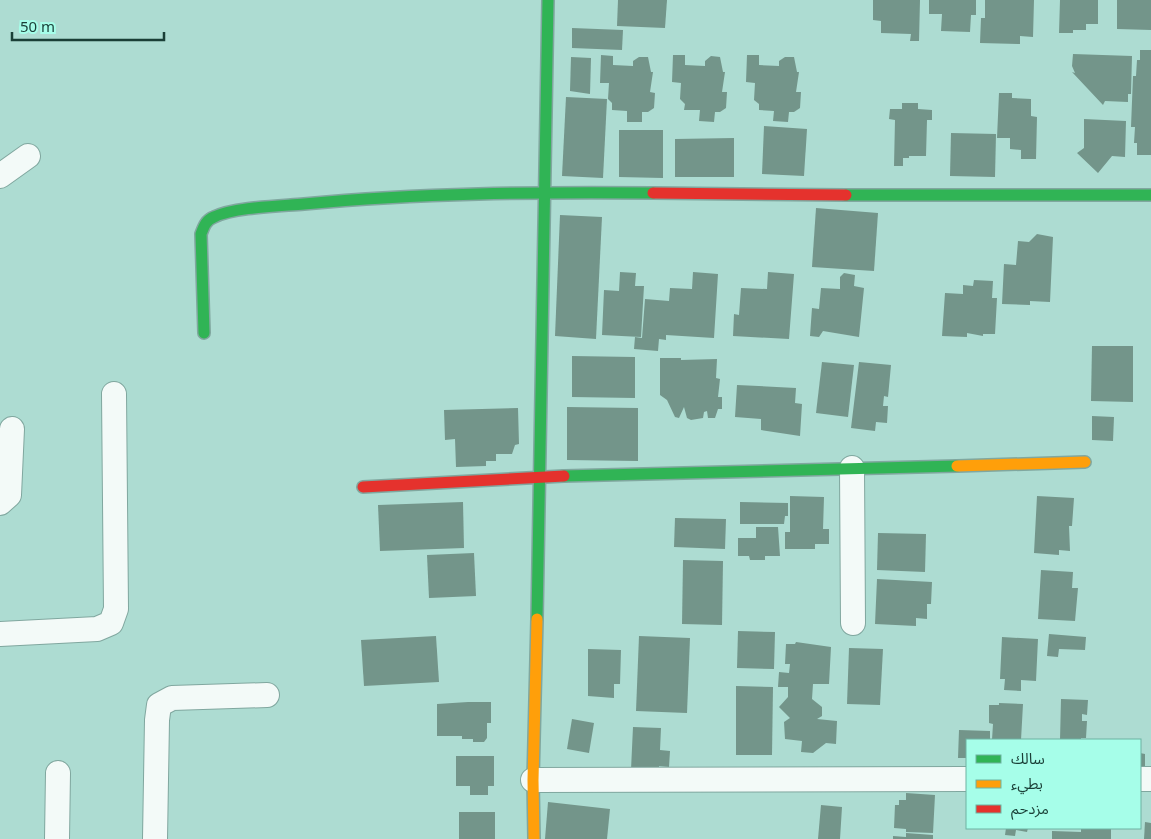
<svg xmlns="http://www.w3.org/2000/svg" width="1151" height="839" font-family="Georgia,'Noto Sans Arabic',serif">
  <rect width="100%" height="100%" fill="#addcd2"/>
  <g fill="#73958a">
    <polygon points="618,0 667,0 665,28 617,26"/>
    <polygon points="873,0 920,0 919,41 910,41 911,34 881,33 881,21 873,20"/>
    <polygon points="929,0 976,0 976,15 971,15 970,32 941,31 942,14 929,14"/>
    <polygon points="985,0 1034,0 1033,37 1020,36 1020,44 980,43 981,18 985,18"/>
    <polygon points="1060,0 1098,0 1098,24 1086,24 1086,30 1073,30 1073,33 1059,33"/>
    <polygon points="1117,0 1151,0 1151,30 1117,29"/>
    <polygon points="572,28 623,30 622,50 572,48"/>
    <polygon points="1140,50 1151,50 1151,155 1137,155 1137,143 1134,143 1135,127 1131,127 1133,76 1136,76 1137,60 1140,60"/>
    <polygon points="1073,54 1132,56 1131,94 1128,94 1128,102 1105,101 1103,105 1072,72 1075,73 1072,66"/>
    <polygon points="601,55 613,56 613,65 633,66 633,61 639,57 648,57 651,72 653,72 650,92 655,93 654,108 648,112 642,112 642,122 627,122 627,111 612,110 612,103 608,99 609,83 600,83"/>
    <polygon points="673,55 685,55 685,65 705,66 705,61 711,56 720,57 723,72 725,72 722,92 727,92 726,108 720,112 715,112 714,122 699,121 700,110 684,110 685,104 680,99 681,83 672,82"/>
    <polygon points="747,55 759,55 759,65 779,66 779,61 785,57 794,57 797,72 799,72 796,92 801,92 800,108 794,112 789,112 788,122 773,121 774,111 759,110 759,104 754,100 755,83 746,82"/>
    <polygon points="571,57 591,58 590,94 570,91"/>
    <polygon points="999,93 1012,93 1012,98 1031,99 1031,116 1037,117 1036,159 1021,159 1021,150 1010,149 1010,138 997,138"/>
    <polygon points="566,97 607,99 603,178 562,176"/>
    <polygon points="902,103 918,103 918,109 932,110 932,120 927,120 926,156 909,156 909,158 903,158 903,166 894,166 895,120 889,119 890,109 902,109"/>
    <polygon points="1084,119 1126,121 1125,157 1112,156 1098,173 1077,153 1084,148"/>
    <polygon points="764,126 807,129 804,176 762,174"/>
    <polygon points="619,130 663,130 663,178 619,177"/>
    <polygon points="951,133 996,134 995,177 950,176"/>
    <polygon points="734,138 734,177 675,177 675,139"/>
    <polygon points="816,208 878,213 874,271 812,267"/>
    <polygon points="560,215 602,217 596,339 555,336"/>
    <polygon points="1037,234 1053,237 1050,302 1030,301 1030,305 1002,304 1004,264 1016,265 1018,241 1029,242"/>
    <polygon points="620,272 636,273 635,286 644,286 641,337 602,335 604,290 619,291"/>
    <polygon points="693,272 718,274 714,338 666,335 666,340 659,339 658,351 634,349 635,337 642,338 645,299 669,301 670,288 692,289"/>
    <polygon points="768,272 794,274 789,339 733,336 734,314 739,315 741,288 767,289"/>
    <polygon points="844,273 855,275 854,286 864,288 859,337 823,331 819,337 810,336 812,308 819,309 821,288 840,289 840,277"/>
    <polygon points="974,280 993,281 992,298 997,298 995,334 983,334 983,336 967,333 967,337 942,336 945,293 963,294 963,285 973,286"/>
    <polygon points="1092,346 1133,346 1133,402 1091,401"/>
    <polygon points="572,356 635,357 635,398 572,397"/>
    <polygon points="660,358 681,358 681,360 717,359 716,378 720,379 718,397 722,397 722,409 718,409 715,418 708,418 707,411 704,412 703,418 691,420 687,418 684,407 679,418 675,417 667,400 660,395"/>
    <polygon points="822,362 854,365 848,417 816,413"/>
    <polygon points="859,362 891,365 888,397 884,396 883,406 888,406 887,423 876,422 875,431 851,428"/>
    <polygon points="737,385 796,388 795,403 802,404 800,436 761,430 761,419 735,417"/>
    <polygon points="567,407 638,408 638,461 567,460"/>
    <polygon points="518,408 519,444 515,445 512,454 496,454 496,461 486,461 486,466 456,467 455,439 445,440 444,410"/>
    <polygon points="1092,416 1114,417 1113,441 1092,440"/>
    <polygon points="790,496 824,497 823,529 829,529 829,544 815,544 815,549 785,549 785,532 790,532"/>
    <polygon points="1037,496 1074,498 1072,526 1069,526 1070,551 1059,550 1059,555 1034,553"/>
    <polygon points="463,502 464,548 380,551 378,505"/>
    <polygon points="740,502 788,503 788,516 785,516 784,524 740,524"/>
    <polygon points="675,518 726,519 725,549 674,547"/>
    <polygon points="756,527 778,527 780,556 765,556 765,560 750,560 749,556 738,556 738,538 756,538"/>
    <polygon points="878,533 926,534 925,572 877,570"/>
    <polygon points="474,553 476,596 429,598 427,555"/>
    <polygon points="683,560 723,561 722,625 682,624"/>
    <polygon points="1041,570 1073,572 1072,588 1078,588 1075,621 1038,619"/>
    <polygon points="877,579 932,582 931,604 927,604 927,619 916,618 916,626 875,624"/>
    <polygon points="738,631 775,632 774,669 737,668"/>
    <polygon points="1049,634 1086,637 1085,650 1059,649 1058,657 1047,656"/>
    <polygon points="436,636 439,682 364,686 361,640"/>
    <polygon points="639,636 690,638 687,713 636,711"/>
    <polygon points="1002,637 1038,639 1036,681 1021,680 1021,691 1004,690 1005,679 1000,679"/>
    <polygon points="796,642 831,647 829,684 813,684 812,699 822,707 822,716 817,719 837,721 836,744 826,743 813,753 801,752 802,741 785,739 784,722 790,718 779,707 788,697 788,687 778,687 779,672 789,673 790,664 785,664 786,644 795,644"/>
    <polygon points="849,648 883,649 880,705 847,704"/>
    <polygon points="588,649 621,650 620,684 614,684 614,698 588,696"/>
    <polygon points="736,686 773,687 772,755 736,755"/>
    <polygon points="1061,699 1088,700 1087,715 1082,714 1082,721 1087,721 1086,738 1081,738 1081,740 1060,740"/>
    <polygon points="468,702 491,702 491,723 487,723 487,738 484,742 473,742 473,739 462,739 462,736 437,736 437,704"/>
    <polygon points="999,703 1023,704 1021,740 992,740 993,724 989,723 989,705 999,705"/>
    <polygon points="572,719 594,723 589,753 567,749"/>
    <polygon points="633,727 661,728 660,750 670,751 669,767 659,766 659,772 631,770"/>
    <polygon points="959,730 990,731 990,740 967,740 967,758 958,758"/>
    <polygon points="1140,753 1145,754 1145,768 1140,767"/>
    <polygon points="456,756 494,756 494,786 488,786 488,795 470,795 470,786 456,786"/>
    <polygon points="906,793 935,795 933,833 906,832 906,829 894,828 895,805 899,805 899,800 906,800"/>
    <polygon points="548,802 610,809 607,839 545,839"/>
    <polygon points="821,805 842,807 840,839 818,839"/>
    <rect x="459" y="812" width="36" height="27"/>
    <polygon points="1145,822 1151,823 1151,839 1144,839"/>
    <polygon points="1006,828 1028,828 1027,832 1016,830 1015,836 1005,835"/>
    <polygon points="1081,828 1111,828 1111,839 1052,839 1052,831 1081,832"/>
    <polygon points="906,833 933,835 933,839 893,839 893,836 906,837"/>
  </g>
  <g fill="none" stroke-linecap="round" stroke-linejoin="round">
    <g stroke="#80a79f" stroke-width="26">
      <g id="street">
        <polyline points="0,176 28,156"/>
        <polyline points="852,468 853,623"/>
        <polyline points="0,503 9,495 12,429"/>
        <polyline points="0,634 97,629 111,623 116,609 114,394"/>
        <polyline points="1140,779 1151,779"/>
        <polyline points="533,780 967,779"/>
        <polyline points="57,839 58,773"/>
        <polyline points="155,839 157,720 159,705 172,698 267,695"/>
      </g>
    </g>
    <g stroke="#80a79f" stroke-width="14">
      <g id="fast">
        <polyline points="846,195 1151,195"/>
        <path d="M204,333L201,234C204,226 206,220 214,217C234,207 281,206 304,204C420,193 537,192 653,193"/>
        <polyline points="564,476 957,466"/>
        <polyline points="537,619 548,0"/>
      </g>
    </g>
    <g stroke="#80a79f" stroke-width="14">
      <g id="slow">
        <polyline points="957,466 1085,462"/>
        <polyline points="534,839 533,780 537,619"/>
      </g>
    </g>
    <g stroke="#80a79f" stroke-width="14">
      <g id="jam">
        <polyline points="653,193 846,195"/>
        <polyline points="363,487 564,476"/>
      </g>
    </g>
    <use href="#street" stroke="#f3faf8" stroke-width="24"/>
    <use href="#fast" stroke="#30b455" stroke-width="11"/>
    <use href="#slow" stroke="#ff9f0a" stroke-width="11"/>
    <use href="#jam" stroke="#e5322d" stroke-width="11"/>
  </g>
  <rect x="966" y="739" width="175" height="90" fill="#a6fee9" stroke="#6eb2a2"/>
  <rect x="976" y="755" width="25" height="8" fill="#30b455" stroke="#6eb2a2"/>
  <text x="1011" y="764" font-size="15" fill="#1a3f37">سالك</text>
  <rect x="976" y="780" width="25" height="8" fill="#ff9f0a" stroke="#6eb2a2"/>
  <text x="1011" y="789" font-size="15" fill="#1a3f37">بطيء</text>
  <rect x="976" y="805" width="25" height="8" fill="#e5322d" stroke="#6eb2a2"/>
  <text x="1011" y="814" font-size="15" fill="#1a3f37">مزدحم</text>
  <path d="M12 32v8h152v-8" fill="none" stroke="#1a3f37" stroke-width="2.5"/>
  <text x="20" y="32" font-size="15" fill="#1a3f37" stroke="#a6fee9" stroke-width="4" paint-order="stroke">50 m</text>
</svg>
